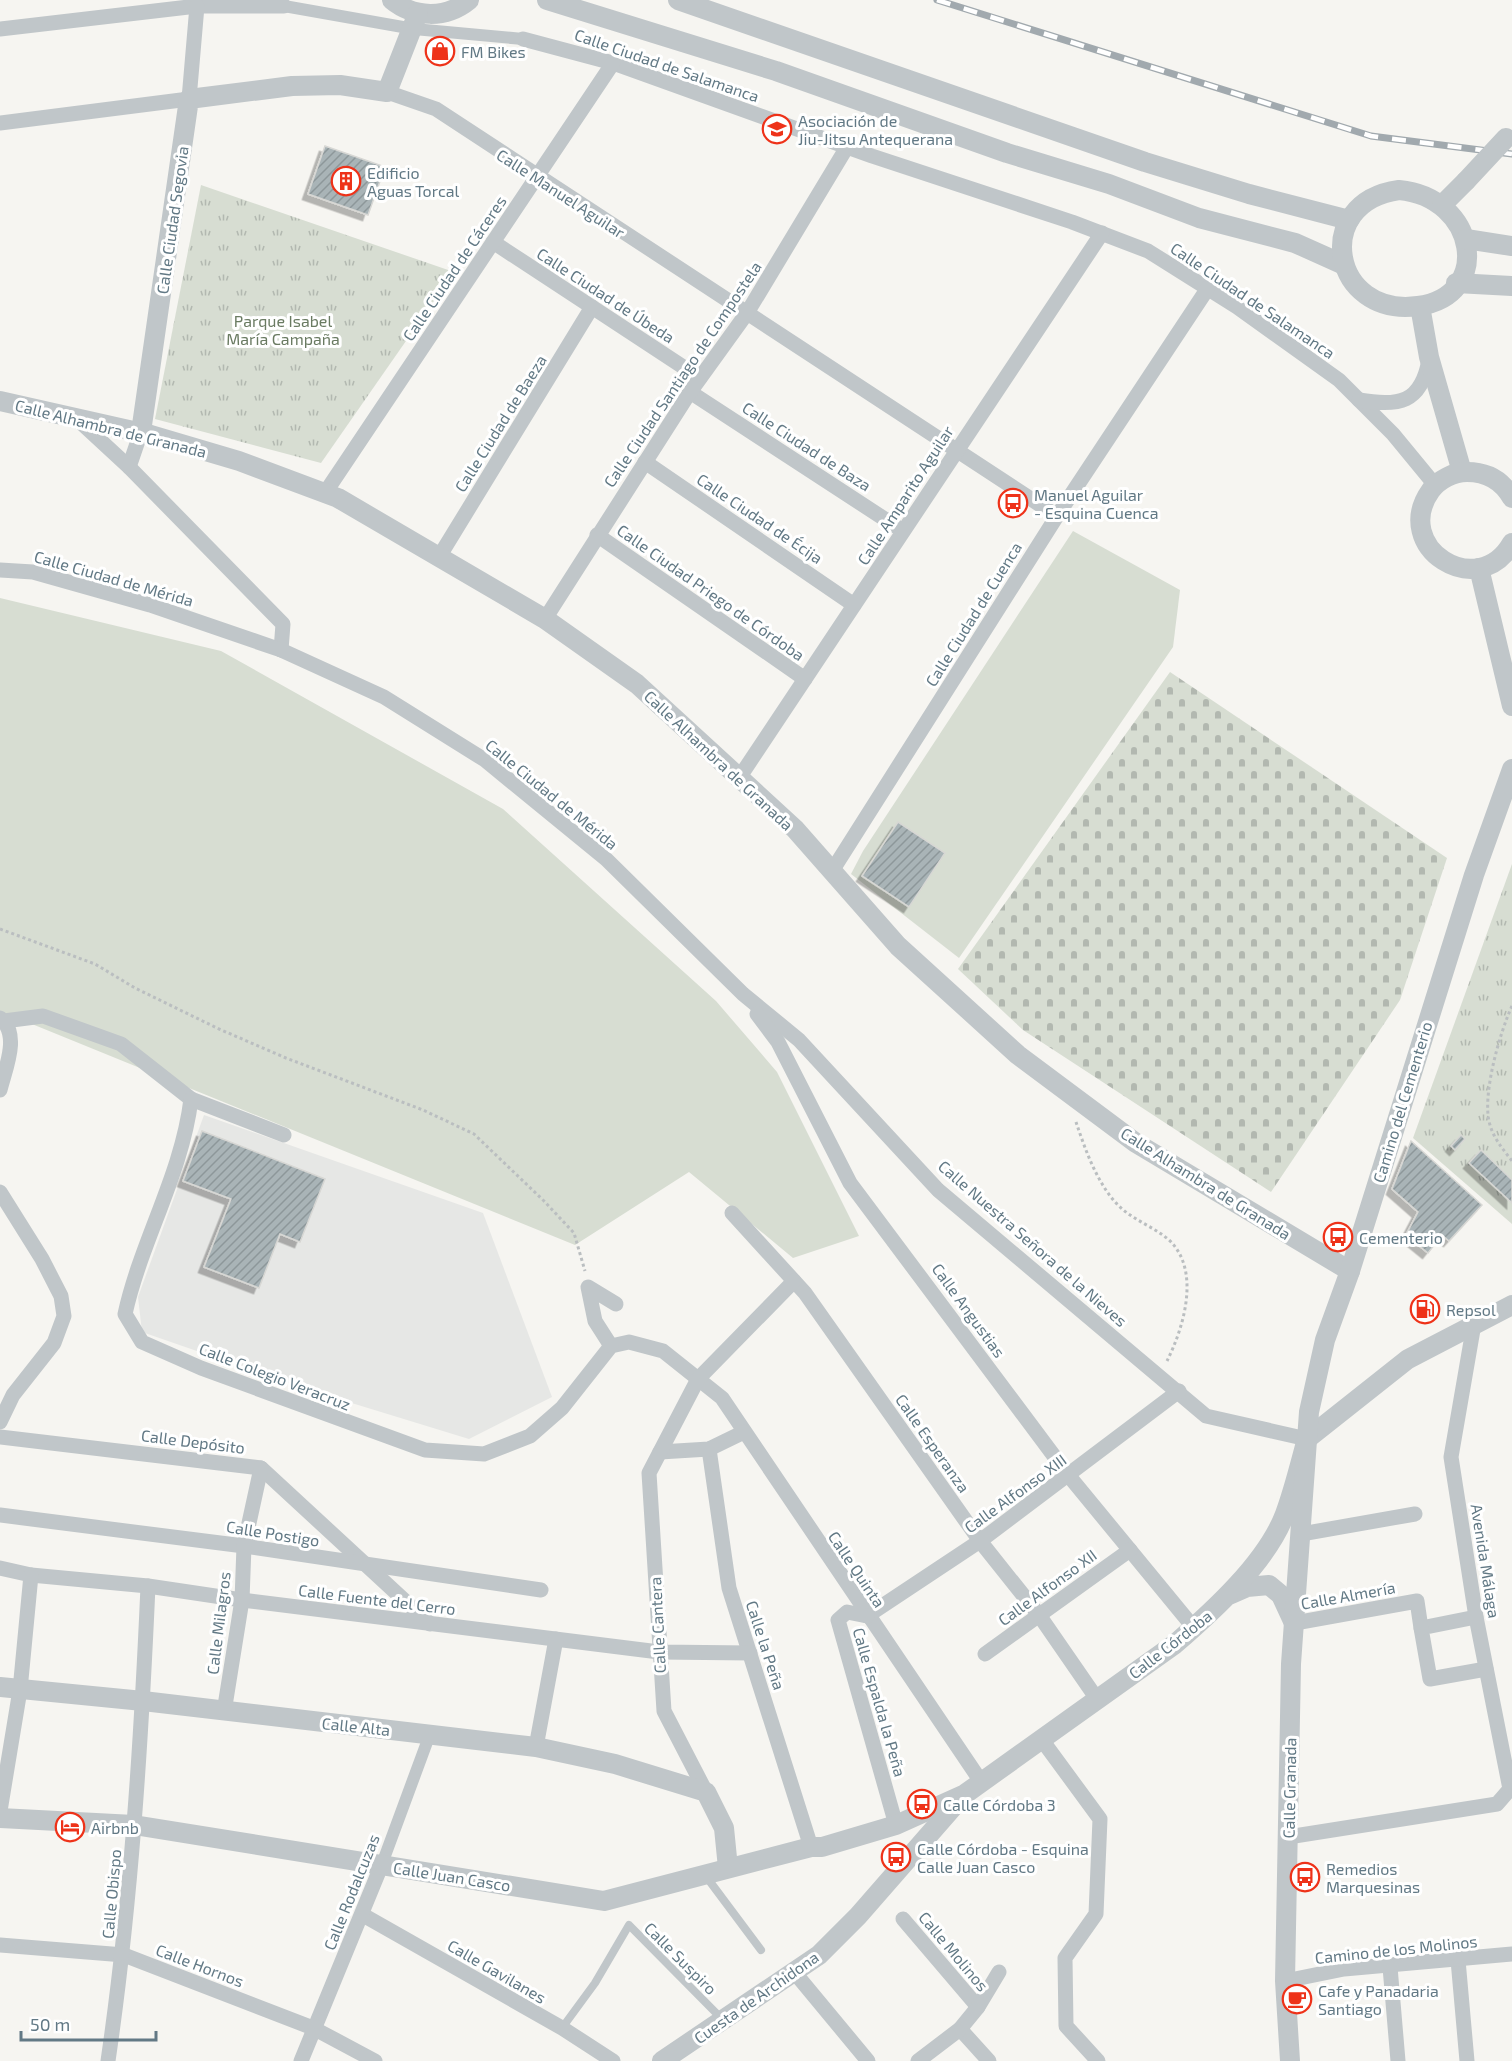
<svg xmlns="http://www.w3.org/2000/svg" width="1512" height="2061" font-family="'Exo 2',sans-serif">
  <defs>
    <pattern id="cemetery-stones" width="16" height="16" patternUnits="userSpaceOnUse" patternTransform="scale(1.5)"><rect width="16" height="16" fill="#d7ddd2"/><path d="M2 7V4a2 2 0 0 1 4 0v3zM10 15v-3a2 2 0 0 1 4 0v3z" fill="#b2b8b0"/></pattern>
    <pattern id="park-tufts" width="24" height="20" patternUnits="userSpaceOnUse" patternTransform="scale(1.5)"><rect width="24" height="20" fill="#d7ddd2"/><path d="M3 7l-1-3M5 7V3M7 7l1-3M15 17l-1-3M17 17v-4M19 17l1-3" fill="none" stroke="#b2b8b0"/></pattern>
    <pattern id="building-hatch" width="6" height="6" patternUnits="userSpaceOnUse" patternTransform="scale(1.5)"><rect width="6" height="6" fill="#a9b4b7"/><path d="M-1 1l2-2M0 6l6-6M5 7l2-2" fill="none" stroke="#8d979a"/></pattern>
    <filter id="shadow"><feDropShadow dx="-5.5" dy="5.5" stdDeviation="0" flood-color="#0004"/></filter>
  </defs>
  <rect width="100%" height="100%" fill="#f6f5f1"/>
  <polygon fill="#e6e7e5" points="204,1115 483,1213 552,1397 469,1439 306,1389 142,1332 138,1297"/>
  <g fill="#d7ddd2">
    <polygon points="1073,531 1180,590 1173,647 959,958 851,874 863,851"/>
    <polygon points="0,598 221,651 503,809 716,1001 777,1072 859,1236 793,1258 689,1172 575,1245 0,1011"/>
  </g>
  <polygon fill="url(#cemetery-stones)" points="1170,672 1447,858 1400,1000 1271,1192 1023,1030 958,969"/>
  <g fill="url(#park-tufts)">
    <polygon points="201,185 454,272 321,463 155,419"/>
    <polygon points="1512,864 1512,1224 1413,1138"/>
  </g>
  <g fill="url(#building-hatch)" stroke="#d7d7d4" stroke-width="1.5" filter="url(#shadow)">
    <polygon points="325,146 385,167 368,215 308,194"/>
    <polygon points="898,822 945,853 909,907 862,876"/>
    <polygon points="202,1131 325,1179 300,1242 280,1234 259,1288 204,1267 231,1199 183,1181"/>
    <polygon points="1461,1135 1465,1139 1455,1150 1451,1146"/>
    <polygon points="1411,1141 1482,1205 1449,1241 1442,1235 1428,1253 1406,1235 1418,1212 1392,1189"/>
    <polygon points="1481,1150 1512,1180 1512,1203 1469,1163"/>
  </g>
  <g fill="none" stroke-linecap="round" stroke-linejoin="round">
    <g stroke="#babec0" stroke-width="3" stroke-dasharray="3 3" stroke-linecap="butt">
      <polyline points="0,929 95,964 135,988 219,1029 286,1058 423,1110 474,1134 544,1201 574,1233 585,1271"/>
      <path d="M1512,1006C1500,1032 1481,1097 1490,1125C1494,1139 1503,1149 1512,1161"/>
      <path d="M1076,1122C1085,1149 1097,1183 1117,1204C1132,1220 1153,1226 1169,1240C1201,1270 1184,1327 1167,1361"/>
    </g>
    <g stroke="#c0c6c9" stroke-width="8">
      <polyline points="705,1875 761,1950"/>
      <polyline points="562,2028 595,1983 629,1925 723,2020"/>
    </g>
    <g stroke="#c0c6c9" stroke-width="12">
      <polyline points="284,6 414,29 523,39"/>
      <polyline points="382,1864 430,1734"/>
    </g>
    <g stroke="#c0c6c9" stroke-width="15">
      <polyline points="0,29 197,6 284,6"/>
      <polyline points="523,39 613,63 872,156 1072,222 1148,251 1237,307 1339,380 1393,434 1435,485"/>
      <polyline points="387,92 436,109 1057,516"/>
      <polyline points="0,123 189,99 197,6"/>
      <polyline points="493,242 700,378"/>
      <polyline points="690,392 903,531"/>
      <path d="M1359,400C1399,407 1421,403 1429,360"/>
      <polyline points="76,418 129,467 283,624 281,650"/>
      <polyline points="645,462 854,605"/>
      <polyline points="129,467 141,432"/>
      <polyline points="325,493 613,63"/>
      <polyline points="597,535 805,679"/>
      <polyline points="439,557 592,307"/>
      <polyline points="0,570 33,572 150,605 281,650 384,697 485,760 606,859 743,994 799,1040 938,1190 1206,1416 1307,1439"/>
      <polyline points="545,619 690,392 747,313 847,147"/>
      <polyline points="739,778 1102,233"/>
      <polyline points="832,871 1057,516 1208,288"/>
      <polyline points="757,1014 778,1042 850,1183 1069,1476 1194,1628"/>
      <path d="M0,1018C21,1034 5,1069 0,1090"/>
      <polyline points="4,1021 43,1016 121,1044 191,1099"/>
      <path d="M284,1135L191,1099C182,1174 141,1241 125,1314L142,1342L201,1368L425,1450L484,1454L530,1436L562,1408L611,1346L629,1342L663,1351L722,1398L982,1783"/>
      <polyline points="0,1192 42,1259 61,1296 64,1316 54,1343 13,1395 0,1422"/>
      <polyline points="732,1213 805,1293 980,1541 1039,1615 1097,1699"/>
      <polyline points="611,1346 595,1321 588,1287 616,1304"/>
      <polyline points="0,1437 261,1468 430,1624"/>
      <polyline points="709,1449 729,1588 811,1847"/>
      <polyline points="660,1452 709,1449 744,1432"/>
      <polyline points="0,1515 244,1546 541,1590"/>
      <polyline points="1301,1534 1415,1514"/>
      <polyline points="0,1568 31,1575 148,1586 242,1600 659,1652 750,1653"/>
      <polyline points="867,1616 980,1541 1179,1391"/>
      <polyline points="867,1616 847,1612 838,1620 896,1825"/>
      <polyline points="1476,1617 1421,1628 1430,1679 1486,1669"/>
      <polyline points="1295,1623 1417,1601 1421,1628"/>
      <polyline points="985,1654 1130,1550"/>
      <polyline points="224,1712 242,1600 244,1546 261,1468"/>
      <polyline points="1042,1740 1100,1819 1096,1914 1065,1958 1066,2026 1098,2061"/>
      <polyline points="536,1747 556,1639"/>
      <polyline points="706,1792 664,1711 649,1473 698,1379 794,1281"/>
      <polyline points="0,1811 20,1690 31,1575"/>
      <polyline points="1288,1837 1497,1804 1510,1789 1476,1617 1451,1457 1474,1324"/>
      <polyline points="363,1915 562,2028 613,2061"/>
      <polyline points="903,1919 978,2007"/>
      <polyline points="0,1945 124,1955 313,2028 375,2061"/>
      <polyline points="1458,1960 1467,2061"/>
      <polyline points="1390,1967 1398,2061"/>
      <polyline points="795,1973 868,2061"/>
      <polyline points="1285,1981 1344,1969 1512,1954"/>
      <polyline points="960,2029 989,2061"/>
      <path d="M108,2061C131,1903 141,1745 148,1586"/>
      <polyline points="301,2061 382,1864"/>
      <polyline points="918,2061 960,2029 978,2007 999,1972"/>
    </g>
    <g stroke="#c0c6c9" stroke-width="20">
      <path d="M392,0C414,18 446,19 469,0"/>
      <polyline points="547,0 776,71 1007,153 1109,184 1199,218 1295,243 1342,264"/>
      <polyline points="678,0 1145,162 1249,194 1349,220"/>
      <path d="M1399,190C1477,197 1494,296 1418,306C1331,318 1311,202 1399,190Z"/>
      <polyline points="1442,205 1466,181"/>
      <polyline points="1466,239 1512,246"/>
      <polyline points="1456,283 1512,286"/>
      <polyline points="1420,306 1429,357 1462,472"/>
      <polyline points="0,401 151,435 239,461 338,498 545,619 637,684 795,829 898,946 1018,1055 1136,1143 1350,1271"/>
      <polyline points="141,432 189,99 292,86 340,85 387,92 418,13"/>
      <path d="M1512,498C1502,480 1486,472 1467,472C1453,472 1439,480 1431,490C1390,547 1478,603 1512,543"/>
      <polyline points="1479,568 1512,706"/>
      <polyline points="1307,1439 1408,1359 1512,1305"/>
      <polyline points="1231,1594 1247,1587 1269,1585 1281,1595 1293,1621"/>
      <polyline points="0,1687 143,1701 536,1747 615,1764 706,1792 724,1828 728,1868"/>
      <path d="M0,1818L134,1825L604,1901L811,1847H822L896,1825L965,1794L1175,1644C1213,1611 1267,1562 1285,1514C1294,1490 1300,1464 1307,1439"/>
      <polyline points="662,2061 819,1955 858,1916 961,1798"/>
      <polyline points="1290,2061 1285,1981 1291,1664 1309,1412 1325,1340 1350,1271 1474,875 1512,769"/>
    </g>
    <g stroke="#a1a9ae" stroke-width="7">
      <polyline id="rail" points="937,0 1371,136 1512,154"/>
    </g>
    <use href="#rail" stroke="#fff" stroke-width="4.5" stroke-dasharray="14" stroke-linecap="butt"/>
    <polyline stroke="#c0c6c9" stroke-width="20" points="1466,181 1506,138"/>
  </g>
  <defs>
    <g id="shop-ring" transform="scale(1.5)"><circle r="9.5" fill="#fff" stroke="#ee3219" stroke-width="1.5"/><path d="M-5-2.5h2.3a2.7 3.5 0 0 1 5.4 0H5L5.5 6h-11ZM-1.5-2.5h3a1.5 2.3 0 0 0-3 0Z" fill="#ee3219"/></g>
    <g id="school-ring" transform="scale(1.5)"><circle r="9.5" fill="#fff" stroke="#ee3219" stroke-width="1.5"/><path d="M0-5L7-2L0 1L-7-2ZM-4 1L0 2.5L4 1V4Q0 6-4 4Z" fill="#ee3219"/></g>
    <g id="building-ring" transform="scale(1.5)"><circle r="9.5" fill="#fff" stroke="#ee3219" stroke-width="1.5"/><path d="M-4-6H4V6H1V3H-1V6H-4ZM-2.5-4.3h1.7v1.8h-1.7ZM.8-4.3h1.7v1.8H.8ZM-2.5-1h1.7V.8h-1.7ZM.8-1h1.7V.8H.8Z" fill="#ee3219"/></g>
    <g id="bus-ring" transform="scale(1.5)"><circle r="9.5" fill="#fff" stroke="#ee3219" stroke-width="1.5"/><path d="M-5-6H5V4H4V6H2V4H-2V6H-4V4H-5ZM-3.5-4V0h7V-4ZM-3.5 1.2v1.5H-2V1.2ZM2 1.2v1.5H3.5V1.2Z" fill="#ee3219"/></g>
    <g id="fuel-ring" transform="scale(1.5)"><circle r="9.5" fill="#fff" stroke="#ee3219" stroke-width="1.5"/><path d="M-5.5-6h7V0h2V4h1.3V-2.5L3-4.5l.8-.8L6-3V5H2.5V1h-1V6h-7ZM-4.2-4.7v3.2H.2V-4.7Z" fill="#ee3219"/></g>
    <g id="hotel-ring" transform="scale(1.5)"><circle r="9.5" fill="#fff" stroke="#ee3219" stroke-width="1.5"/><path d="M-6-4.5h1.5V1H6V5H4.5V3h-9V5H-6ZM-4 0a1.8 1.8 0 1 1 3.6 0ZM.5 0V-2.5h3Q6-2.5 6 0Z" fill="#ee3219"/></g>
    <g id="cafe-ring" transform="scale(1.5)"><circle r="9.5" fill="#fff" stroke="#ee3219" stroke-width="1.5"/><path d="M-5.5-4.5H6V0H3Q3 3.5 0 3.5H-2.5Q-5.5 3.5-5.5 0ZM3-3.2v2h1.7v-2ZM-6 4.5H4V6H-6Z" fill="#ee3219"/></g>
  </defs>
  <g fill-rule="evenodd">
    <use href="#shop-ring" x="440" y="51"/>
    <use href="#school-ring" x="777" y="129"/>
    <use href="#building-ring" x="346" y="181"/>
    <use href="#bus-ring" x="1013" y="503"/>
    <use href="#bus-ring" x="1338" y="1237"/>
    <use href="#fuel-ring" x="1425" y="1309"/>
    <use href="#bus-ring" x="922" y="1804"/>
    <use href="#hotel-ring" x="70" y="1827"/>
    <use href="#bus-ring" x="896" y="1857"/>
    <use href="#bus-ring" x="1305" y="1877"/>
    <use href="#cafe-ring" x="1297" y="1999"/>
  </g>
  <g text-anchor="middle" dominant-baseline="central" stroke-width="6" stroke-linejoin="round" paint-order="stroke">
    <g font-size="16" fill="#627985" stroke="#fff" text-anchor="start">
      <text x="461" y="51">FM Bikes</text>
      <text x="798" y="120">Asociación de<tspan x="798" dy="18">Jiu-Jitsu Antequerana</tspan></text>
      <text x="367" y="172">Edificio<tspan x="367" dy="18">Aguas Torcal</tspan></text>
      <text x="1034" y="494">Manuel Aguilar<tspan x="1034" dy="18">- Esquina Cuenca</tspan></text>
      <text x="1359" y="1237">Cementerio</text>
      <text x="1446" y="1309">Repsol</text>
      <text x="943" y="1804">Calle Córdoba 3</text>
      <text x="91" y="1827">Airbnb</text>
      <text x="917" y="1848">Calle Córdoba - Esquina<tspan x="917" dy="18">Calle Juan Casco</tspan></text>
      <text x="1326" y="1868">Remedios<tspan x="1326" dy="18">Marquesinas</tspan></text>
      <text x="1318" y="1990">Cafe y Panadaria<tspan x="1318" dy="18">Santiago</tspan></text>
    </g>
    <g font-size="16" fill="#627985" stroke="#fff">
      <text transform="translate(667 65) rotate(19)">Calle Ciudad de Salamanca</text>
      <text transform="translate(561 193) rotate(33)">Calle Manuel Aguilar</text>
      <text transform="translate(172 220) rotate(-82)">Calle Ciudad Segovia</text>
      <text transform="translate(454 268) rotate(-56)">Calle Ciudad de Cáceres</text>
      <text transform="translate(606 295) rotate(33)">Calle Ciudad de Úbeda</text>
      <text transform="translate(1253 300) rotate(34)">Calle Ciudad de Salamanca</text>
      <text transform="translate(682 374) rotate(-56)">Calle Ciudad Santiago de Compostela</text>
      <text transform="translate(500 423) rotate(-58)">Calle Ciudad de Baeza</text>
      <text transform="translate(111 428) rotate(14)">Calle Alhambra de Granada</text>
      <text transform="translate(807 446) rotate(33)">Calle Ciudad de Baza</text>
      <text transform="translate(905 495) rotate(-57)">Calle Amparito Aguilar</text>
      <text transform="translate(760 518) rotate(34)">Calle Ciudad de Écija</text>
      <text transform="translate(114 578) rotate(16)">Calle Ciudad de Mérida</text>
      <text transform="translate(711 592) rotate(35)">Calle Ciudad Priego de Córdoba</text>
      <text transform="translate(973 614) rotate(-58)">Calle Ciudad de Cuenca</text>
      <text transform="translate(719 760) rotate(43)">Calle Alhambra de Granada</text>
      <text transform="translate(552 794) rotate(39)">Calle Ciudad de Mérida</text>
      <text transform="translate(1402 1102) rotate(-73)">Camino del Cementerio</text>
      <text transform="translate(1206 1183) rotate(32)">Calle Alhambra de Granada</text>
      <text transform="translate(1033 1243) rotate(41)">Calle Nuestra Señora de la Nieves</text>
      <text transform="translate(969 1310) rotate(54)">Calle Angustias</text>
      <text transform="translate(275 1376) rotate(21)">Calle Colegio Veracruz</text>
      <text transform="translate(193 1441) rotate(7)">Calle Depósito</text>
      <text transform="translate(933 1443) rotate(55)">Calle Esperanza</text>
      <text transform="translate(1015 1493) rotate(-36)">Calle Alfonso XIII</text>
      <text transform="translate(273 1533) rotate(9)">Calle Postigo</text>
      <text transform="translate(1486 1561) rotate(81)">Avenida Málaga</text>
      <text transform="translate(857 1569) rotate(56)">Calle Quinta</text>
      <text transform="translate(1047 1587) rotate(-36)">Calle Alfonso XII</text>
      <text transform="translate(1348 1595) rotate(-10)">Calle Almería</text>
      <text transform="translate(377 1599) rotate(7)">Calle Fuente del Cerro</text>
      <text transform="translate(218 1623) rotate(-83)">Calle Milagros</text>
      <text transform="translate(657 1625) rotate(-93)">Calle Cantera</text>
      <text transform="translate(1170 1644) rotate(-38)">Calle Córdoba</text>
      <text transform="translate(766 1645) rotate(72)">Calle la Peña</text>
      <text transform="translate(880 1702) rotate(74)">Calle Espalda la Peña</text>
      <text transform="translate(356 1726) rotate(6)">Calle Alta</text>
      <text transform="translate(1289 1788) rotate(-89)">Calle Granada</text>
      <text transform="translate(452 1876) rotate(9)">Calle Juan Casco</text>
      <text transform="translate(351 1892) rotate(-68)">Calle Rodalcuzas</text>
      <text transform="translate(111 1894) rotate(-85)">Calle Obispo</text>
      <text transform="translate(1396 1949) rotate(-6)">Camino de los Molinos</text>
      <text transform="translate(954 1951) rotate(50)">Calle Molinos</text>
      <text transform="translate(681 1958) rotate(45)">Calle Suspiro</text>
      <text transform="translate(200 1965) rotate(21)">Calle Hornos</text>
      <text transform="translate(497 1971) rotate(30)">Calle Gavilanes</text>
      <text transform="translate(756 1997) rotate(-35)">Cuesta de Archidona</text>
    </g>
    <g font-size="16" fill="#6a7b62" stroke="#fff">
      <text x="283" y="320">Parque Isabel<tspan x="283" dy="18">María Campaña</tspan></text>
    </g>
  </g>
  <path d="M21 2031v9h135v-9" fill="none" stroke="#627985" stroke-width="3"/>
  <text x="30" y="2031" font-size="18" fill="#627985" stroke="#ffffff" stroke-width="4.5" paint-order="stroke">50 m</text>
</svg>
